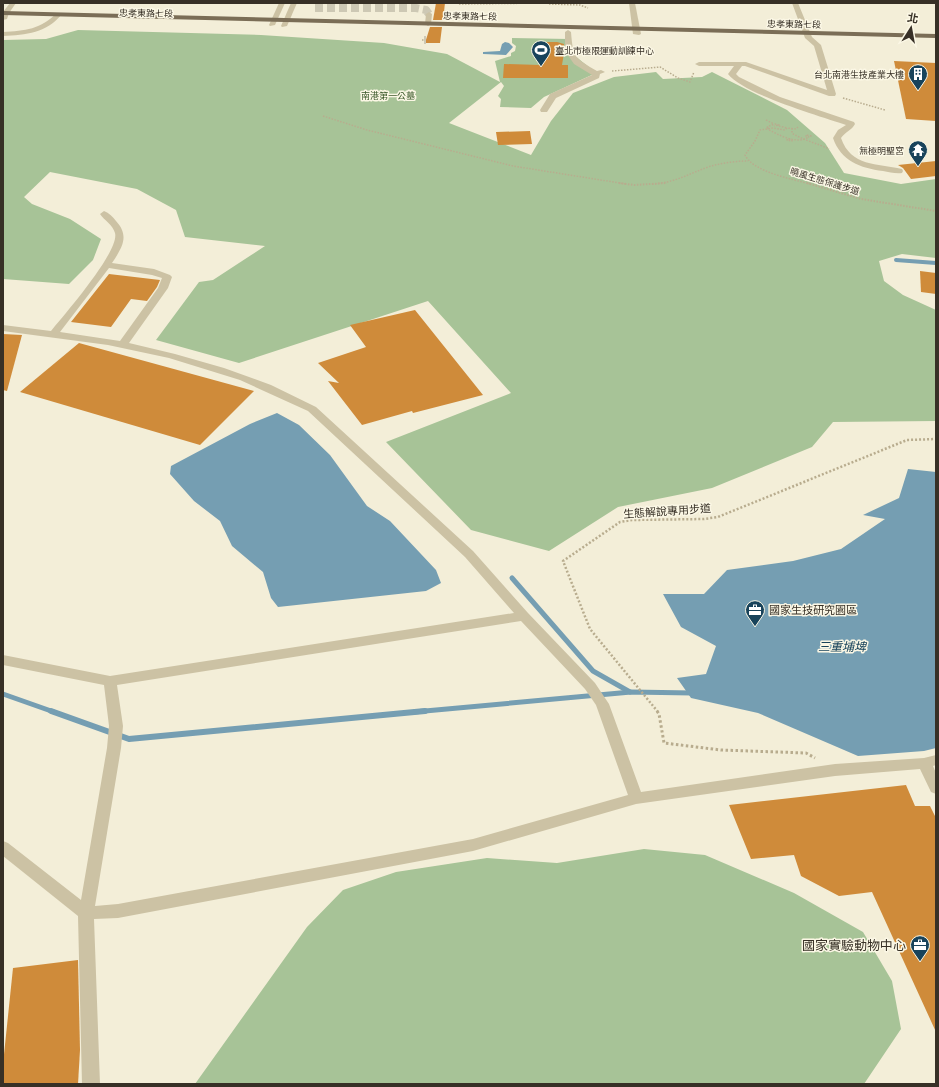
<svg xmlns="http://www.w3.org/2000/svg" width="939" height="1087" font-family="Montserrat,'Noto Sans TC',sans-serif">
  <rect width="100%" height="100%" fill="#f3eed8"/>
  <g fill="#a7c397">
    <polygon points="78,30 261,35 384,43 447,54 500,82 495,61 511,56 511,53 515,51 516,46 512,43 512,38 569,39 569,51 596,73 544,97 531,108 500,107 501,99 498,96 504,86 501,82 449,123 531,155 551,121 573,93 614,77 656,72 663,79 702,77 712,72 787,110 825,143 844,173 901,184 936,179 936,258 902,254 879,261 884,281 903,295 936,310 936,421 833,422 812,447 712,488 618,507 549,551 471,530 386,442 511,393 428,301 239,363 156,340 199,282 213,280 265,246 185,237 176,210 137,189 50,172 24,197 32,204 70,219 101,239 93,260 69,284 3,279 3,40 46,39"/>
    <polygon points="644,849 705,855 794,893 863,932 892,981 901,1029 864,1084 195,1084 307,927 343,890 396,872 487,858 557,863"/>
  </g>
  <g fill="#759eb2">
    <polygon points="505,42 509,43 513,47 506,55 483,54 483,52 500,51 502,44"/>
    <polygon points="277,413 299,425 330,455 367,506 390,521 436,570 441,583 426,591 278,607 271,598 263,572 232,546 220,521 194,501 170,474 171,466 250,424"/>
    <polygon points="908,469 936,472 936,748 924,751 858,756 758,713 691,698 677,678 706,674 716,646 681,627 663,594 704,594 727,570 793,561 841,549 885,519 863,515 899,498"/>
  </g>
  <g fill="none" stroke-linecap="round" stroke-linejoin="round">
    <polyline stroke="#759eb2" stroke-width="4" points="896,260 936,263"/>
    <g stroke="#759eb2" stroke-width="5">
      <polyline points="512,578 593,671 630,692"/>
      <polyline points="3,694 54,712"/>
      <polyline points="414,712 631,692 692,693"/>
    </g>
    <polyline stroke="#759eb2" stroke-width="6" points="51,711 129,739 425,711"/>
  </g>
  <g fill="#cf8b3a">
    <polygon points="436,3 445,3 443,20 433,20"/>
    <polygon points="430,27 442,27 440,43 425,43"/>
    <polygon points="545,42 557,42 564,44 564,53 562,65 568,65 568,78 503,78 504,64 540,65 536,45"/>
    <polygon points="894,61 936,63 936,121 906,119"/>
    <polygon points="530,131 532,144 498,145 496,132"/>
    <polygon points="936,161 936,176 911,179 903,168 898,165"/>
    <polygon points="920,271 936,273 936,294 921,292"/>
    <polygon points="109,274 160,280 157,287 147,301 131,299 111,327 71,322"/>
    <polygon points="415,310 483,395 413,413 412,411 362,425 328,381 339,383 318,363 366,347 350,325"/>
    <polygon points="3,334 22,335 7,391 3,390"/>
    <polygon points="79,343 254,391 200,445 20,392"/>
    <polygon points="906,785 915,806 930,806 936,818 936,1032 872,892 839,896 801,876 794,855 751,859 729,805"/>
    <polygon points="78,960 80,1050 78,1084 3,1084 3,1064 13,968"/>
  </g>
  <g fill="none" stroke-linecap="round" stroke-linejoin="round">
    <g stroke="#cdc8b4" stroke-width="8" stroke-dasharray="8 4" stroke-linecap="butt">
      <polyline points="315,8 416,8 426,10 429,14"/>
      <polyline points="424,40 426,40"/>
    </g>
    <g stroke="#b8ac8e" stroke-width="1.5" stroke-dasharray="1.5 1.5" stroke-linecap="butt">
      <polyline points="459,4 551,3"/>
      <polyline points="549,4 580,5 588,8"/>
      <polyline points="422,40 424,40"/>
      <polyline points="612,71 660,67 678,78 690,82 694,72"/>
      <polyline points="843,98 885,110"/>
      <polyline points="323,116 367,130 513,166 626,184"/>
      <polyline points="766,120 774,124"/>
      <polyline points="769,126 775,124 779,125 774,126"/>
      <polyline points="779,126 787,128"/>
      <path d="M798,127L796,129L787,128L785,130L773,128L760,130L755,141L745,155C753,172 792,179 810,184"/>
      <path d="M768,128L766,127H769L768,129C777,135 799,145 808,137"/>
      <path d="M792,128V133C800,139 819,144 829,149"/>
      <polygon points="807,135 811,136 808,137 806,136"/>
      <polygon points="789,139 792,140 792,141 787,140"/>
      <path d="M652,184C675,183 690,173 711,166C723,163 736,161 748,161"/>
    </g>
    <g stroke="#b8ac8e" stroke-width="2" stroke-dasharray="1.5 1.5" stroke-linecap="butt">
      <polyline points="619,183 634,185 667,183"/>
      <polyline points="807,183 861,199 936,211"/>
    </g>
    <polyline stroke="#b8ac8e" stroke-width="2.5" stroke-dasharray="2 2" stroke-linecap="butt" points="658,712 590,629 563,561 620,522 632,520 704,519 718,517 907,440 936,439"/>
    <polyline stroke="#b8ac8e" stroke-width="3" stroke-dasharray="2.5 2.5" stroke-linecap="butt" points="657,711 659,714 664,743 721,750 806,753 815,758"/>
    <g fill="#ccc2a4" fill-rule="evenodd">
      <polygon points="10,3 16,3 9,13 7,19 3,20 3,12"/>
      <polygon points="279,3 285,3 275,25 270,26 269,25"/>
      <polygon points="291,3 297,3 287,26 282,27 281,26"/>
      <polygon points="629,3 635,3 641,34 639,35 633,34"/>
      <path d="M792,3H798L812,37L821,45L836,94L835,96H829L745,66H742L736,74L739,77L780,97L854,122L855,124C852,130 845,132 841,138C851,167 877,163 902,169L903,171L902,173C896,174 889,172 883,171C860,168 841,161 833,138L838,130L846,125C820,116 743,94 728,74L734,66H699L695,64L699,62H746L827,90L814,46L805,38Z"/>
      <polygon points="429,12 432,14 431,24 428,26 425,24 426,14"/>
      <path d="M57,13L62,14C47,33 26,35 3,36V32C25,31 41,29 57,13Z"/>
      <path d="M568,30L571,32C573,58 575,58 597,71L601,70L605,72L600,74L599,78L556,98L547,112H541L540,110L550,94L592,75L574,64L565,51V32Z"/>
      <path d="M104,211C109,213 113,217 116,221C130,236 122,248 112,263L154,269L170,275L172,277L168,288L129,343L175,354L224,368L271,385L316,407L473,551L528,613L595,683L609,704L641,792L835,764L924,758L936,755V765L933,766L936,773V794L931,792L920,769L835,776L636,804L473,851L118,918L94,919L100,1084H82L78,916L3,856V841L8,843L81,900L107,748L109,726L104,685L3,665V655L110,676L514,613L465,557L308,411L240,380L169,358L108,345L3,331V325L51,331C64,315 120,251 115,233C113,225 104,220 100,214ZM109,268L152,275L162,278L158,288L120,341L60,332ZM521,621L585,689L596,705L628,795L473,839L118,904L95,906L121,748L123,726L117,685Z"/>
    </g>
    <polygon fill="#7a6d56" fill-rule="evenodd" points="3,11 936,34 936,38 3,15"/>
  </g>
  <defs>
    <g id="stadium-pin" transform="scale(1)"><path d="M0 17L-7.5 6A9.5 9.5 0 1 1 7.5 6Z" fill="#18435b" stroke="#fbf7e5"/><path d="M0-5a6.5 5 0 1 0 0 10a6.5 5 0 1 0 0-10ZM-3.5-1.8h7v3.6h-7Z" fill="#fff"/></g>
    <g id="building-pin" transform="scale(1)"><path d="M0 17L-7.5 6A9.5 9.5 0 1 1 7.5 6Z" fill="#18435b" stroke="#fbf7e5"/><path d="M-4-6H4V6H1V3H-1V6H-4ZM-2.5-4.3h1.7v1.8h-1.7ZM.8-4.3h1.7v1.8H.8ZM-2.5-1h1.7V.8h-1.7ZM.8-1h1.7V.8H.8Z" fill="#fff"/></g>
    <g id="temple-pin" transform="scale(1)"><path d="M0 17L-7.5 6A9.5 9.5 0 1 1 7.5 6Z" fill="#18435b" stroke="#fbf7e5"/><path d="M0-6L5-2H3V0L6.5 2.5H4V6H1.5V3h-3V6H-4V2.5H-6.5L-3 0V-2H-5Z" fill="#fff"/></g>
    <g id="office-pin" transform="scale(1)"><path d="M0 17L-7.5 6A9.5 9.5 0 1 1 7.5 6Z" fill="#18435b" stroke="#fbf7e5"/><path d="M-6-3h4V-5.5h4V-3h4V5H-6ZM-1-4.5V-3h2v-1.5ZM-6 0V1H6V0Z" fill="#fff"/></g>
  </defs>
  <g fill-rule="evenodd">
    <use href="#stadium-pin" x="541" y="50"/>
    <use href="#building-pin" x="918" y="74"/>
    <use href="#temple-pin" x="918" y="150"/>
    <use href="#office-pin" x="755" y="610"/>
    <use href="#office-pin" x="920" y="945"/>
  </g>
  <g text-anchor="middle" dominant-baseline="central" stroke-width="3" stroke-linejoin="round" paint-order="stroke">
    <g font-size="9" fill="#373026" stroke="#fbf7e5">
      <text transform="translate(146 13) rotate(1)">忠孝東路七段</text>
      <text transform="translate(470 16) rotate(1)">忠孝東路七段</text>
      <text transform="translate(794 24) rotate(1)">忠孝東路七段</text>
      <text transform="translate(825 181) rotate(17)">曉風生態保護步道</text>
    </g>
    <g font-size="9" fill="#373026" stroke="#fbf7e5" text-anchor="end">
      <text x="555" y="50" text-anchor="start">臺北市極限運動訓練中心</text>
      <text x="904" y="74">台北南港生技產業大樓</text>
      <text x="904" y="150">無極明聖宮</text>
    </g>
    <g font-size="9" fill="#385728" stroke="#fbf7e5">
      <text x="388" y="95">南港第一公墓</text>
    </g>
    <g font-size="11" fill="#373026" stroke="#fbf7e5">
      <text transform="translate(667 511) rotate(-4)">生態解說專用步道</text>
    </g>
    <g font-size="11" fill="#373026" stroke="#fbf7e5" text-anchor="start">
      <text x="769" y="610">國家生技研究園區</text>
    </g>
    <g font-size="12" font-style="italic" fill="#18435b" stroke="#fbf7e5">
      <text x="842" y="646">三重埔埤</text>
    </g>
    <g font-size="13" fill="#373026" stroke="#fbf7e5" text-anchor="end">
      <text x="906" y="945">國家實驗動物中心</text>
    </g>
  </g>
  <rect width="939" height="1087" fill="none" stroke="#373026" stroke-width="8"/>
  <g transform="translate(911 28) rotate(11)" stroke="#fbf7e5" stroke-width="3" paint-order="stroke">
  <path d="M0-3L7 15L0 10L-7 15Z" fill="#373026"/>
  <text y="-6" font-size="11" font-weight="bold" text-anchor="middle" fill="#373026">北</text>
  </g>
</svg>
